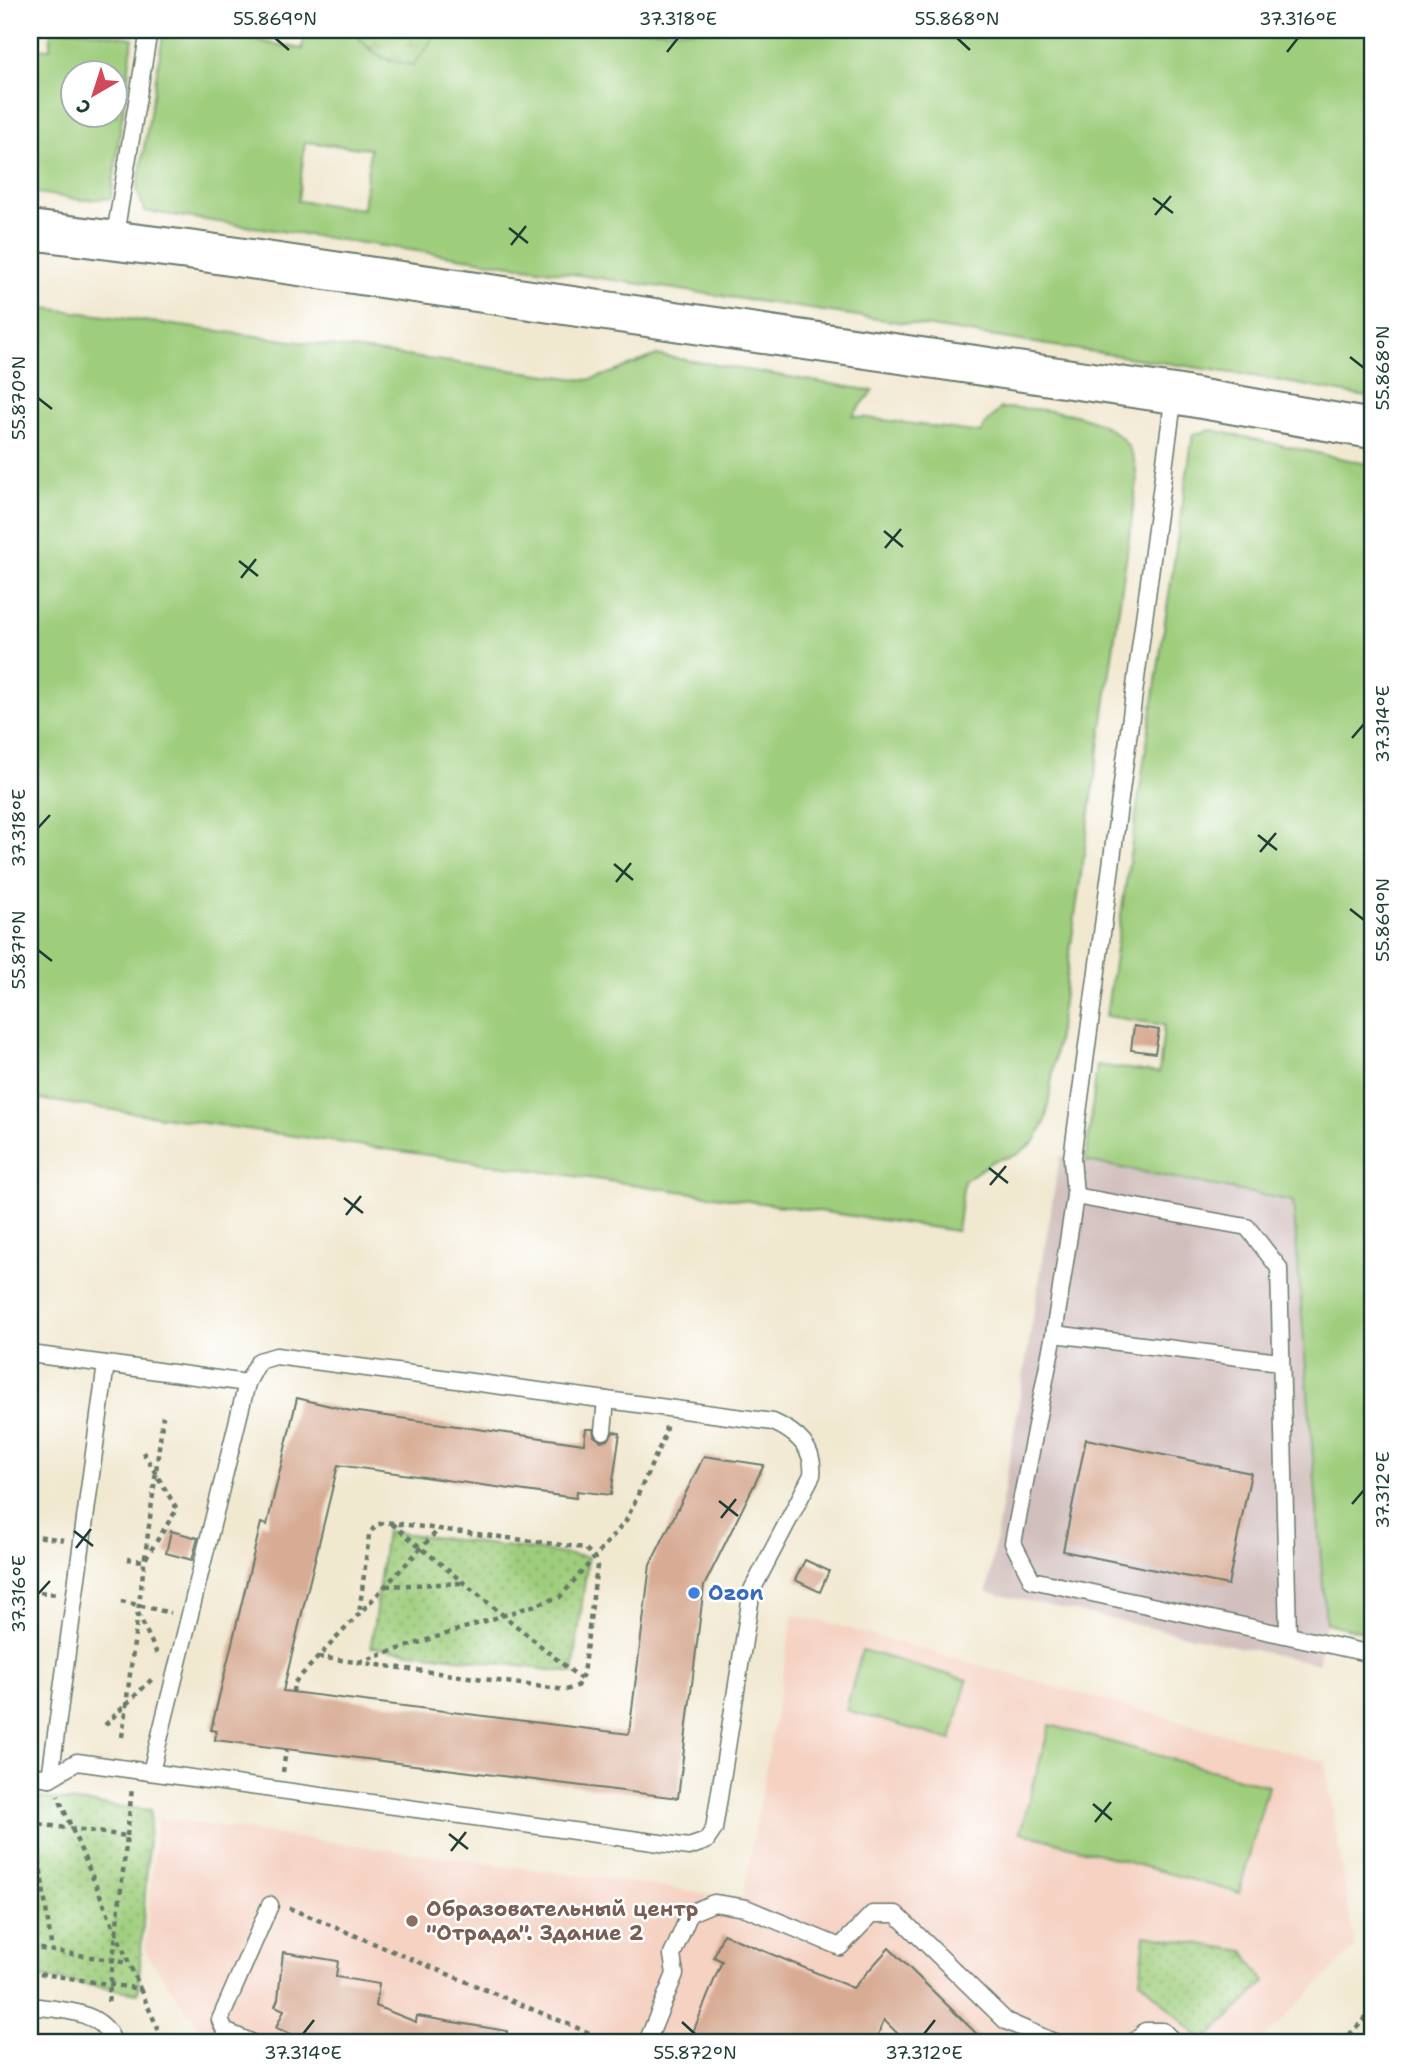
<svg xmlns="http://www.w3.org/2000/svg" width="1402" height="2072" font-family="'Shantell Sans',sans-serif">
  <defs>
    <pattern id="wetland-marsh" width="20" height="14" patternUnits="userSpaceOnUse" patternTransform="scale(1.75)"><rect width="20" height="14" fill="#9ecd7c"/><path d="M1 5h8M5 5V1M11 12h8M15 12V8" fill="none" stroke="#80a866"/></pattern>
    <pattern id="park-dots" width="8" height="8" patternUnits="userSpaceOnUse" patternTransform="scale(1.75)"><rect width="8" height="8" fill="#9ecd7c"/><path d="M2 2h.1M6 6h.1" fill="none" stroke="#80a866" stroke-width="1.8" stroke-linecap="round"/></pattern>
  </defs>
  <rect width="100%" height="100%" fill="#fff"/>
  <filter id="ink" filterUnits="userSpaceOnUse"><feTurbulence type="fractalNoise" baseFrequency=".0143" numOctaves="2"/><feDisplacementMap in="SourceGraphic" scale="14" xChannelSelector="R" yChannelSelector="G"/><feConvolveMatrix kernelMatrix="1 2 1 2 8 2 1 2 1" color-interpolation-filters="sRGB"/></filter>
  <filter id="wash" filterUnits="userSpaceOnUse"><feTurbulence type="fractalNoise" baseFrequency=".00686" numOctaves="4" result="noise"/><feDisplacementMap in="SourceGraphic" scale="28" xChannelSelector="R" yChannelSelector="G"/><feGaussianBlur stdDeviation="1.57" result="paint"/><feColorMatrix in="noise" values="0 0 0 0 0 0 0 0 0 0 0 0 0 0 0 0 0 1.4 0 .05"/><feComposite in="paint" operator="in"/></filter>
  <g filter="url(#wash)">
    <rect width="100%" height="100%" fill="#f1e8d0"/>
    <polygon fill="#f5d2c2" points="793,1615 828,1623 1325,1762 1355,1947 1261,2042 215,2042 207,2039 145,1951 157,1818 743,1898"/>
    <polygon fill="#d1bfbd" points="1060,1156 1293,1201 1326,1623 1318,1664 987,1592"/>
    <g fill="#9ecd7c" stroke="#5e8558" stroke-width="2" fill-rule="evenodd">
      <path d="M51,30H77L133,38L111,198L82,200L30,192V48L50,49ZM74,74H116V116H74Z"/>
      <path d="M164,30H197L302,49L306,30H356L355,33L371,51L390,62L428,46L436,30H1372V398L1265,378L878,319L145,211L137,190ZM305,142L370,149L363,209L298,201Z"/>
      <path d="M30,306L586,380C612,375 633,363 657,355L873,391L852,416L982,433L984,426L1001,408C1041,408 1121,411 1134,460C1136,467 1136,475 1137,482L1046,1120L1035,1141L1016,1155L993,1161L964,1181L957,1231L30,1098Z"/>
      <polygon points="1212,430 1372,465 1372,1634 1326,1623 1293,1201 1086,1161 1097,1065 1159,1073 1164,1025 1106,1016 1193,434"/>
      <polygon points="862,1650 967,1680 951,1740 846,1710"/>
      <polygon points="1050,1725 1268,1786 1239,1893 1020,1832"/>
    </g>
    <path fill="url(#wetland-marsh)" stroke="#5e8558" stroke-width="2" d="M356,30H436L428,46L413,65C384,61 374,55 355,33Z"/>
    <g fill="url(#park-dots)" stroke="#5e8558" stroke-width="2">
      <polygon points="386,1531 588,1557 573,1673 371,1647"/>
      <polygon points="30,1797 151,1810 138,1993 30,1976"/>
      <polygon points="1145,1935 1244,1951 1265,1982 1204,2042 1140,1980"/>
    </g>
    <g id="blocks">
      <g fill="#d8ac94">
        <polygon points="1134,1026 1159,1030 1155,1053 1131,1050"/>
        <polygon points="297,1398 351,1411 584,1444 586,1429 593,1429 594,1436 601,1441 608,1440 613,1432 620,1433 611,1495 577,1491 576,1498 338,1465 283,1691 629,1734 650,1565 704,1456 764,1465 704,1586 678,1798 215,1740 216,1731 211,1730 261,1523 267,1525"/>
        <polygon points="1086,1439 1251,1473 1228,1585 1063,1551"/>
        <polygon points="171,1531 198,1538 192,1560 166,1553"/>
        <polygon points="805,1560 829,1571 820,1592 795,1580"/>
        <polygon points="723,1934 853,1988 889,1948 985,2042 906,2042 884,2020 875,2042 689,2042 722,1961 714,1957"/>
        <polygon points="283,1952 338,1961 336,1977 379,1984 376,2006 416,2022 417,2016 507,2031 506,2042 310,2042 276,2028 284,2010 275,2006 278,1999"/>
      </g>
    </g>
  </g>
  <g filter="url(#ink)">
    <use href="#blocks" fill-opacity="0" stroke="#68796b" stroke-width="2"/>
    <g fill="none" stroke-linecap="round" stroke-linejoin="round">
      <g stroke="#68796b" stroke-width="19">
        <g id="lane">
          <polyline points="114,241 149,30"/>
          <polyline points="1174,394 1072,1158 1075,1196 1054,1334 1013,1543 1032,1580 1372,1654"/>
          <polyline points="1075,1196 1247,1227 1279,1268 1288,1635"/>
          <polyline points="1054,1334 1280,1362"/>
          <polyline points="30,1354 106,1364 50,1778 30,1775"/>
          <polyline points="603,1431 606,1400"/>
          <polyline points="151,1772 247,1383"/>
          <path d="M50,1778L77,1762L689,1847L706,1841L714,1829L752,1590L812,1475C815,1448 796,1432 773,1422L276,1356L259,1361L247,1383L106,1364"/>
          <path d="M30,2006C58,2010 103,2009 113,2042"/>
          <polyline points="251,2042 225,2031 220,2020 270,1905"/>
          <polyline points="647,2042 675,1974 672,1955 690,1913 714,1903 746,1908 840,1947 872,1914 896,1914 1006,2021 1054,2042"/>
          <polyline points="1134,2042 1145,2031 1163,2031 1174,2042"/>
        </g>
      </g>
      <g stroke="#68796b" stroke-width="42">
        <polyline id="secondary" points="30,230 196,251 1174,394 1372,429"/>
      </g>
      <g stroke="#68796b" stroke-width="4.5" stroke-dasharray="5 5" stroke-linecap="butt">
        <polyline points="392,1524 581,1679"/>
        <polyline points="30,1535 64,1540"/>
        <polyline points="127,1559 144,1561 177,1509 141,1449"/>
        <polyline points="386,1586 464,1583"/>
        <polyline points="30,1591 57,1594"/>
        <polyline points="121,1601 171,1613"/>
        <polyline points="138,1613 158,1656"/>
        <polyline points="318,1657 566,1690 577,1686 583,1674 597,1566 594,1557 585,1548 385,1522 375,1526 369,1535 359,1614"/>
        <polyline points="359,1662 560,1597 626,1521 665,1435 666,1426"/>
        <polyline points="293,1692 294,1683 439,1529"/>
        <polyline points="105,1725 152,1679"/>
        <polyline points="122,1737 163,1416"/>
        <polyline points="283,1772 286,1749"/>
        <polyline points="30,1823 127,1836 108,2004"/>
        <polyline points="30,1835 34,1823 52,1951"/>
        <polyline points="127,1836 132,1788"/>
        <polyline points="289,1908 611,2042"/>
        <polyline points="30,1947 128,1963"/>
        <polyline points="30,1972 140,1989 58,1796"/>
        <polyline points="140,1989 164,2042"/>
        <polyline points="1342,2042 1372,2012"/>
      </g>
      <use href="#lane" stroke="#fff" stroke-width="16"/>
      <use href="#secondary" stroke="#fff" stroke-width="38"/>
    </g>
  </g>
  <path fill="none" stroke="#1f3d34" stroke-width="2.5" d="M275,38L289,50M957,38L970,50M667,52L678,38M1287,52L1298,38M1153,198L1173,213M1155,215L1171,196M509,228L528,243M511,245L526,226M1350,357L1364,368M38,398L52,409M884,531L903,547M885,548L901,529M239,561L258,576M241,578L256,559M1352,738L1364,724M38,828L50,815M1258,835L1277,850M1260,852L1276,833M614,864L633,880M616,882L631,863M1350,909L1364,920M38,950L52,961M989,1168L1008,1183M990,1185L1006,1166M344,1198L363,1213M346,1215L361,1196M719,1501L738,1516M1352,1504L1364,1490M721,1518L736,1499M74,1531L93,1546M76,1548L91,1529M38,1594L50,1581M1093,1804L1112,1820M1095,1822L1111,1802M449,1834L468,1849M451,1851L466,1832M682,2022L695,2034M303,2034L314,2020M924,2034L935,2020"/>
  <circle fill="#3f7fe0" stroke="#fff" stroke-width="2.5" cx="694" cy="1593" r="7"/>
  <circle fill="#8d6e63" stroke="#fff" stroke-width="2.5" cx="412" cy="1921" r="7"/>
  <g text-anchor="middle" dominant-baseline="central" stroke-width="5" stroke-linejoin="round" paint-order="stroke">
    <g font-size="21" font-weight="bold" fill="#366cbe" stroke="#fff" text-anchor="start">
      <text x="708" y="1593">Ozon</text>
    </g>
    <g font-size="21" font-weight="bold" fill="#785e54" stroke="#fff" text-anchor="start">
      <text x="426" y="1909">Образовательный центр<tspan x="426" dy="24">"Отрада". Здание 2</tspan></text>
    </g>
  </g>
  <rect width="1402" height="2072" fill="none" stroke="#fff" stroke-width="77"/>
  <g transform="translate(94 94) rotate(219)"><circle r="33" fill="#ffffff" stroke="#a5b1ae" stroke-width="2"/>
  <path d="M0-5L12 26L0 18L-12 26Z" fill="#d1495b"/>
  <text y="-10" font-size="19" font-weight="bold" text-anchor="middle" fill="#1f3d34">С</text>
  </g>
  <rect x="38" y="38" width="1326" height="1996" fill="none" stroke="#1f3d34" stroke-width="2.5"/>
  <g font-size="18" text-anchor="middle" fill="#1f3d34">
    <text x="275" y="25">55.869°N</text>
    <text x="678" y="25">37.318°E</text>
    <text x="957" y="25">55.868°N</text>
    <text x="1298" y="25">37.316°E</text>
    <text transform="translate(1383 368) rotate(-90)" y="6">55.868°N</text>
    <text transform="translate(19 398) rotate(-90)" y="6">55.870°N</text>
    <text transform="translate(1383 724) rotate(-90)" y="6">37.314°E</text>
    <text transform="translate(19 828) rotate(-90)" y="6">37.318°E</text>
    <text transform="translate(1383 920) rotate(-90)" y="6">55.869°N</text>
    <text transform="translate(19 950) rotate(-90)" y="6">55.871°N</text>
    <text transform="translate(1383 1490) rotate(-90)" y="6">37.312°E</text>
    <text transform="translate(19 1594) rotate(-90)" y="6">37.316°E</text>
    <text x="303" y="2059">37.314°E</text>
    <text x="695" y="2059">55.872°N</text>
    <text x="924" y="2059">37.312°E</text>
  </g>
</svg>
